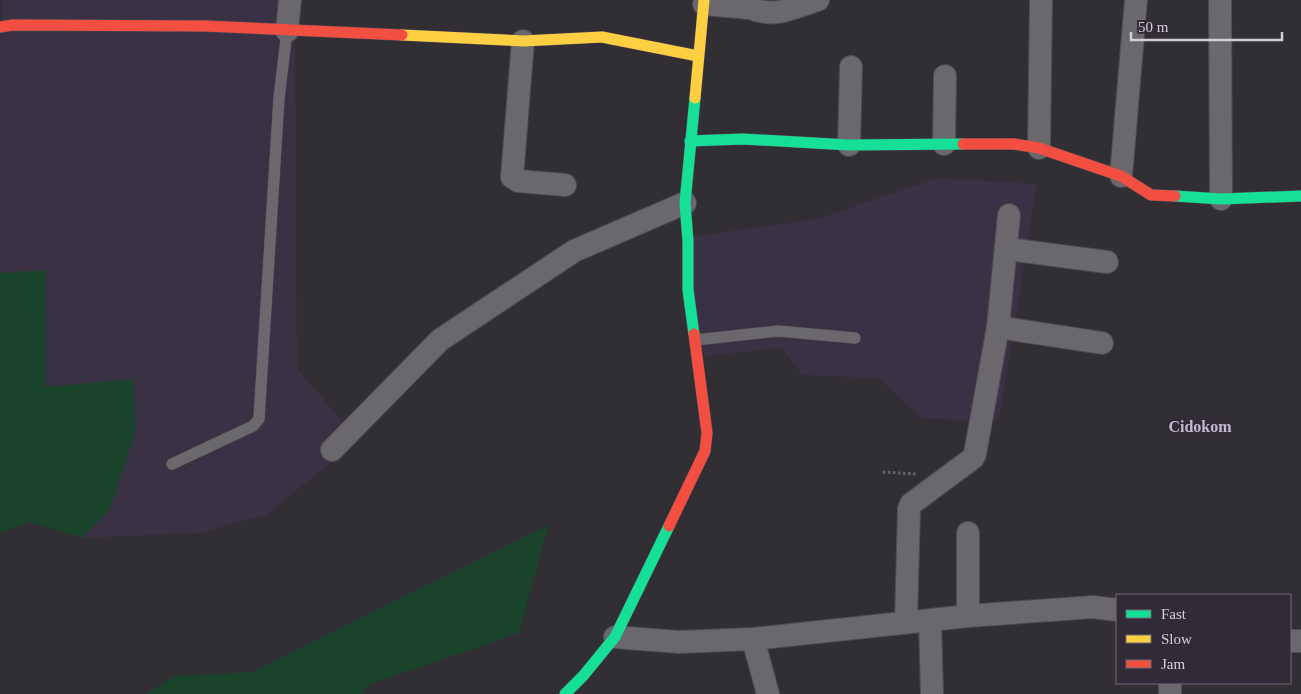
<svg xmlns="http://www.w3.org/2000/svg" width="1301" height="694" font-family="'Times New Roman',serif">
  <rect width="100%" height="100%" fill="#312e34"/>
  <g fill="#3a3244">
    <polygon points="2,0 300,0 295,41 297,369 359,440 268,514 200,533 82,538 110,509 133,379 45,388 46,271 0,273 0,23 2,23"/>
    <polygon points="938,178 1037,184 999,420 922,419 878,378 802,375 782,348 704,356 683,238 817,219"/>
  </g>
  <g fill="#1a432c">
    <polygon points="46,270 45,387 133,379 136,430 110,509 82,538 29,522 0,533 0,273"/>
    <polygon points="548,525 519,633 368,685 361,694 146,694 175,676 252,672"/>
  </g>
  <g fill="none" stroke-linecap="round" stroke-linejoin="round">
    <g stroke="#4e4b51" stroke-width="12">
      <g id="lane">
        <polyline points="695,340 778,331 855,338"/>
        <polyline points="172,464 253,426 259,419 279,98 287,31"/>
      </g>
    </g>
    <g stroke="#4e4b51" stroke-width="24">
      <g id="street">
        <polyline points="1220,0 1221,199"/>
        <path d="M704,4L750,8C776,19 794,7 818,0"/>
        <polyline points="287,31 290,0"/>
        <polyline points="523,41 512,177 518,181 565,185"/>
        <polyline points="944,144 945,76"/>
        <polyline points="849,145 851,67"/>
        <polyline points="1039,148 1041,0"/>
        <polyline points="1121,176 1136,0"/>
        <polyline points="1007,249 1107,262"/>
        <polyline points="998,327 1102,343"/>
        <polyline points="332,450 440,340 574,251 685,203"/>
        <polyline points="968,533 968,616"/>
        <polyline points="930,621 932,694"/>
        <polyline points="906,622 909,509 911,504 973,458 975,454 998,327 1009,215"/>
        <polyline points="615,637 679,642 753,639 968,616 1093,607 1117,610"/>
        <polyline points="753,639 768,694"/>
        <polyline points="1290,641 1301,641"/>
        <polyline points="1170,683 1170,694"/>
      </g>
    </g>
    <g stroke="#4e4b51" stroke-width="12">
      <g id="fast">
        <polyline points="690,141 743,139 849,145 963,144"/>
        <polyline points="1175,196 1221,199 1301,196"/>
        <polyline points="694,334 688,290 688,241 685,203 695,98"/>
        <polyline points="565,694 583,676 615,637 669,526"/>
      </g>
    </g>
    <g stroke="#4e4b51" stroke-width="12">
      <g id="slow">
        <polyline points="402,35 523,41 602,37 698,56"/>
        <polyline points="695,98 704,0"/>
      </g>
    </g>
    <g stroke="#4e4b51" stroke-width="12">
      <g id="jam">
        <polyline points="0,27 13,25 205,26 402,35"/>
        <polyline points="963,144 1014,144 1039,148 1121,176 1151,195 1175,196"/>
        <polyline points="669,526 705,451 707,433 694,334"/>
      </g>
    </g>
    <polyline stroke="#666469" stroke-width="3" stroke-dasharray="2.5 2.5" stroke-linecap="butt" points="883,472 917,474"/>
    <use href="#lane" stroke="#6a686d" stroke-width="11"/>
    <use href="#street" stroke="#6a686d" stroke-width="22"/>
    <use href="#fast" stroke="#16e098" stroke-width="11"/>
    <use href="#slow" stroke="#ffcf43" stroke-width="11"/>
    <use href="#jam" stroke="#f24e42" stroke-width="11"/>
  </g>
  <g text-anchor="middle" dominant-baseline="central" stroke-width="4" stroke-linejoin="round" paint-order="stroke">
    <g font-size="16" font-weight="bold" fill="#c1bbcb" stroke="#302b37">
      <text x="1200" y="426">Cidokom</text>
    </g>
  </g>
  <rect x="1116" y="594" width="175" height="90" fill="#302b37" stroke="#716d77"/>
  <rect x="1126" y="610" width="25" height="8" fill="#16e098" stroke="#716d77"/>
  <text x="1161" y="619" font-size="15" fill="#d3cfd8">Fast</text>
  <rect x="1126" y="635" width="25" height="8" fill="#ffcf43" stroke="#716d77"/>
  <text x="1161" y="644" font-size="15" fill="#d3cfd8">Slow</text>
  <rect x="1126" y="660" width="25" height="8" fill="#f24e42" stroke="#716d77"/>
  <text x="1161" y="669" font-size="15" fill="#d3cfd8">Jam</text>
  <path d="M1131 32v8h151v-8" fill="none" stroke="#d3cfd8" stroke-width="2.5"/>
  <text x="1138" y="32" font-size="15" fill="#d3cfd8" stroke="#302b37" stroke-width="4" paint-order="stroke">50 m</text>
</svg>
